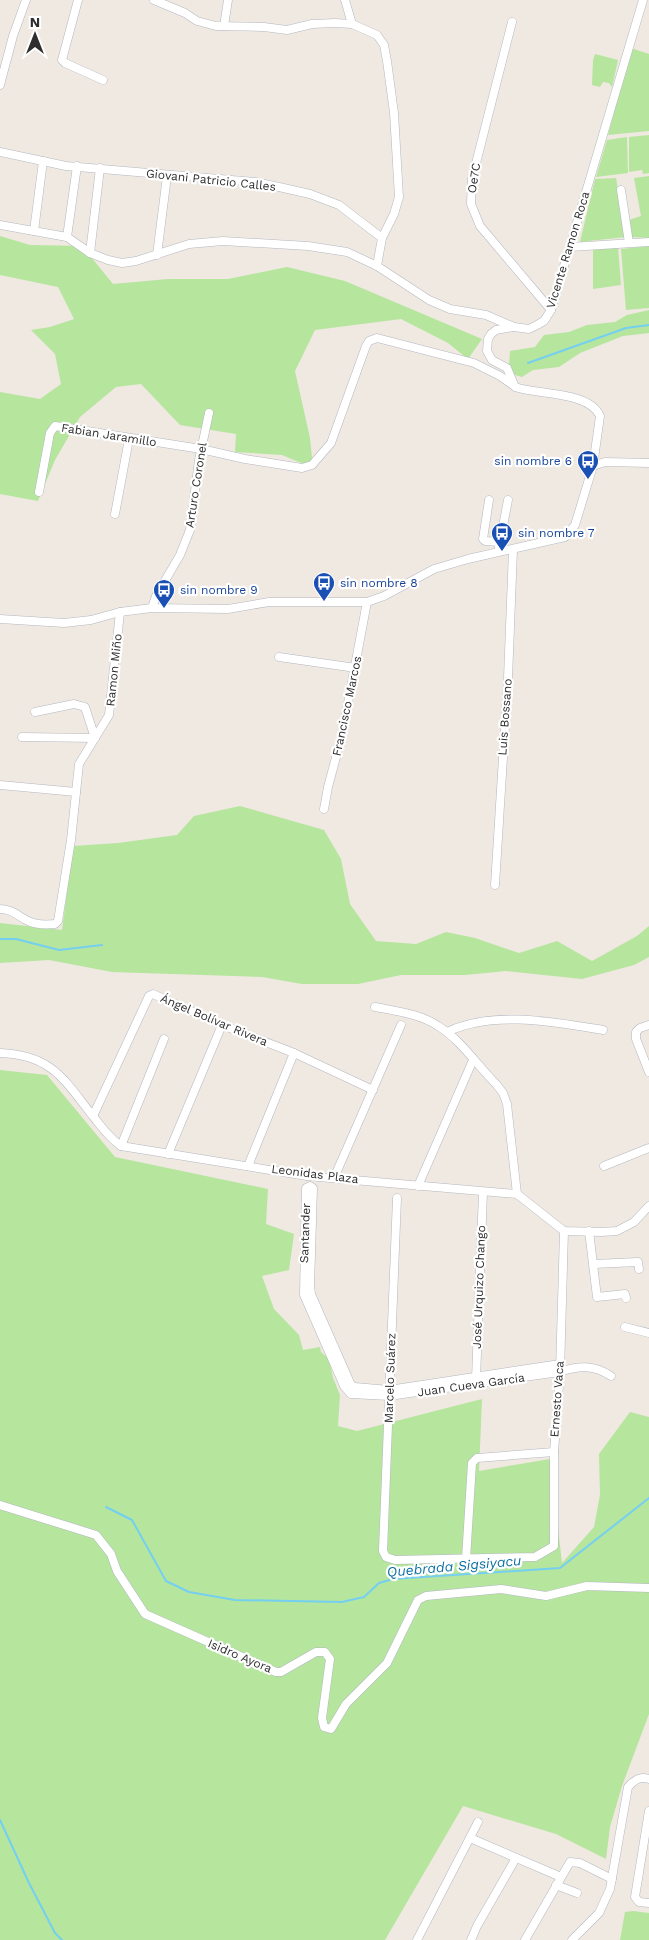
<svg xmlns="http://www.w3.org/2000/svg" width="649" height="1940" font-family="'Work Sans',sans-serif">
  <rect width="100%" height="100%" fill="#efe9e1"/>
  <g fill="#b6e59e">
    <polygon points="631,48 649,54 649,131 608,135"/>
    <polygon points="595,54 618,60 612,87 609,83 603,82 600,87 592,85 593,60"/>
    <polygon points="649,135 649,173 643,174 642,170 629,172 629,137"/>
    <polygon points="627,137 628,173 596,177 607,140"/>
    <polygon points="649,176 649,238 632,237 629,220 641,216 634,178"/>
    <polygon points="616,178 626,237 580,242 595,179"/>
    <polygon points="0,236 30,245 82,246 113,284 168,279 228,279 287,267 345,281 482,339 468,359 448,343 401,319 315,330 295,371 310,438 313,468 282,455 235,452 236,434 180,425 141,384 116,387 80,417 55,460 38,501 0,494 0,392 40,399 61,384 55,354 31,330 50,327 74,319 58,287 0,275"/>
    <polygon points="649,246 649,308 626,310 621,249"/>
    <polygon points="618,247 621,285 593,289 593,249"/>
    <polygon points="649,310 649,333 623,336 580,353 559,367 533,370 522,377 515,375 509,366 510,351 535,347 544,335 569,332 587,325 615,322 627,315"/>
    <polygon points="240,806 324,830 341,859 350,904 376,941 416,944 446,932 475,938 519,953 557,941 592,961 637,936 649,926 649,957 634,965 582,979 506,971 465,975 401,975 358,984 302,984 262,977 112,972 49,960 0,963 0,923 62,930 73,846 118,843 177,835 194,816"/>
    <polygon points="0,1070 47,1075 115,1157 268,1189 266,1224 294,1234 289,1270 262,1276 274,1309 299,1335 303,1350 320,1347 321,1352 329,1359 333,1378 340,1395 338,1426 357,1431 482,1399 479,1471 550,1459 562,1563 594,1527 600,1495 599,1454 630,1412 649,1417 649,1714 622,1786 610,1827 606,1859 556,1834 463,1806 385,1940 0,1940"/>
    <polygon points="633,1911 649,1913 649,1940 620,1940 625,1912"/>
  </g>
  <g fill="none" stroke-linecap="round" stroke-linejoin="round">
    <g stroke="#75cff0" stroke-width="2">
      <polyline points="528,363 626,328 649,325"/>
      <polyline points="0,939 16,939 59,950 102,945"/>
      <polyline points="106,1507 132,1520 166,1581 189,1592 235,1600 342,1602 364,1597 379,1583 393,1579 560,1568 649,1498"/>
      <polyline points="0,1820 29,1883 55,1933 62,1940"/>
    </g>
    <g stroke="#b4b7c1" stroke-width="9">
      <g id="minor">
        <polyline points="78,0 62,60 65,63 103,80"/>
        <polyline points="154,0 185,13 197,21 216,26 264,27 287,30 312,24 335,23 352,24"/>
        <polyline points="345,0 352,24 377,35 384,45 387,61 394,113 399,197 394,214 382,238"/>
        <polyline points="512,22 472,179 471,204 480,226 551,310"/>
        <polyline points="224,26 228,0"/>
        <polyline points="0,85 13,36 26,0"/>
        <polyline points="0,152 66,166 255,182 279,187 310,194 339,205 382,238 377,266"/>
        <polyline points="621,190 629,243"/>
        <polyline points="0,225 67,237 90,253 108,260 122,263 136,261 189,244 223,241 308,246 347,252 377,266 429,300 450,309 486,315 514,327 529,329 537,325 544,321 551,310 643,0"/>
        <polyline points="34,231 43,161"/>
        <polyline points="67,237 77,166"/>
        <polyline points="570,247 649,242"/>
        <polyline points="90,253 100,168"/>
        <polyline points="157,255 167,176"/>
        <path d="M513,327L496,330L491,334L488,339L487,351L492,360L507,368L515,387C537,395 589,391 600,416L593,466"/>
        <polyline points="39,492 50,433 55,426 201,449 245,459 302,468 312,465 331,443 366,346 369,341 377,338 474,363 500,376 513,385"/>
        <polyline points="489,500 483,539 485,541 500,542"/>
        <polyline points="115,514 129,439"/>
        <polyline points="499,547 508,500"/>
        <polyline points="152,608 156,596 180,555 190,530 199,460 209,413"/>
        <polyline points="0,619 64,623 91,620 120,612 152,608 228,609 269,602 367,602 384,596 434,569 468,559 565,537 575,525 593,466 605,462 649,463"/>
        <polyline points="279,657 356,668"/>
        <polyline points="22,737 95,738 85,707 74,704 35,712"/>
        <polyline points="0,785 76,792"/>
        <polyline points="324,809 328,787 342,735 367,602"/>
        <polyline points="495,885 508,678 513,550"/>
        <path d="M0,909C11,909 17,915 26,920C35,925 45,925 55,924L58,921L71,840L79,764L109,715L120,612"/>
        <path d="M375,1007C395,1011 421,1014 438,1026C460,1039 478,1066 496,1084L503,1093L507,1104L517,1194"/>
        <polyline points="649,1025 640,1028 636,1032 636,1039 649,1072"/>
        <path d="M447,1032C493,1010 554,1022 603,1030"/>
        <path d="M0,1053C51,1055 63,1078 92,1115C102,1127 108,1137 121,1146L307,1176L517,1194L564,1231L601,1232L617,1231L634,1222L649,1206"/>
        <polyline points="93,1116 149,996 153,994 222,1025 294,1053 373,1090"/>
        <polyline points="121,1146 164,1039"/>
        <polyline points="168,1154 222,1025"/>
        <polyline points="248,1166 294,1053"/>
        <polyline points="604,1166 649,1148"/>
        <polyline points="334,1178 401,1025"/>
        <polyline points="418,1186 473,1060"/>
        <polyline points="397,1198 383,1551 386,1557 395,1560 535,1557 554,1546 554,1452 560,1372 564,1231"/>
        <polyline points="589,1231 597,1297 625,1294 626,1298"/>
        <polyline points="594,1264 638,1262 639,1269"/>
        <polyline points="625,1327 649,1333"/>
        <path d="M560,1364L389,1390L355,1387L351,1385L311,1294L310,1286L313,1188L310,1186L306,1188L304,1295L344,1386L351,1394L389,1396L560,1372C579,1365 594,1365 611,1376"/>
        <polyline points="476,1379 483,1192"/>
        <polyline points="0,1505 96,1535 111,1554 117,1571 145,1614 276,1672 281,1672 316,1652 325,1652 330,1659 322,1718 324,1727 331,1729 346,1704 387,1663 418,1600 426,1596 501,1589 546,1596 587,1586 649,1588"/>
        <polyline points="466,1559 472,1463 477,1458 554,1452"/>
        <polyline points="649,1811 635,1897 639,1902 649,1903"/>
        <polyline points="470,1838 561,1877"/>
        <polyline points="556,1885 577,1893"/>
        <polyline points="417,1940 478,1822"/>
        <polyline points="471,1940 477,1926 516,1858"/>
        <polyline points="525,1940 570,1862 580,1863 612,1879"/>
        <path d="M572,1940L599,1913L610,1889L628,1787C635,1780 639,1776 649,1779"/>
      </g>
    </g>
    <use href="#minor" stroke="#fff" stroke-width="8"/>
  </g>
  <defs>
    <g id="bus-pin" transform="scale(1.125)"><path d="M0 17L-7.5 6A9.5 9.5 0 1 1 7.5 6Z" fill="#1a4fb4" stroke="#fff"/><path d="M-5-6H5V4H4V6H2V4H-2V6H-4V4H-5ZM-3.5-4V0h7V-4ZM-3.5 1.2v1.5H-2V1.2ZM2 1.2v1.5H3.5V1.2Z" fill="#fff"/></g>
  </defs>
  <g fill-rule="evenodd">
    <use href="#bus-pin" x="588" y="461"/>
    <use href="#bus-pin" x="502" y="533"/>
    <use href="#bus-pin" x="324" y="583"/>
    <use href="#bus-pin" x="164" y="590"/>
  </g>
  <g text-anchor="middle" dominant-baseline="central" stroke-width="4.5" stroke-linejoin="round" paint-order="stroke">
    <g font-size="12" fill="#2e2e2e" stroke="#fff">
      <text transform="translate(474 178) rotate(-81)">Oe7C</text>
      <text transform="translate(211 180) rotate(6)">Giovani Patricio Calles</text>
      <text transform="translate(568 250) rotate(-73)">Vicente Ramon Roca</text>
      <text transform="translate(109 435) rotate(9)">Fabian Jaramillo</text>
      <text transform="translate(196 485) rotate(-81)">Arturo Coronel</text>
      <text transform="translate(114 670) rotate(-84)">Ramon Miño</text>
      <text transform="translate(347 706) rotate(-78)">Francisco Marcos</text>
      <text transform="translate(505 717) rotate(-86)">Luis Bossano</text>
      <text transform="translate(214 1020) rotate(23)">Ángel Bolívar Rivera</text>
      <text transform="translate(315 1174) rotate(7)">Leonidas Plaza</text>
      <text transform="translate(305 1233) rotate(-88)">Santander</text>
      <text transform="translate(479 1287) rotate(-88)">José Urquizo Chango</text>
      <text transform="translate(390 1378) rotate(-88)">Marcelo Suárez</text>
      <text transform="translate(471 1385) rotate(-8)">Juan Cueva García</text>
      <text transform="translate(557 1399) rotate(-86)">Ernesto Vaca</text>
      <text transform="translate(240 1656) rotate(23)">Isidro Ayora</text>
    </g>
    <g font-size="12" fill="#164399" stroke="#fff" text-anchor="start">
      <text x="572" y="461" text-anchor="end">sin nombre 6</text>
      <text x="518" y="533">sin nombre 7</text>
      <text x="340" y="583">sin nombre 8</text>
      <text x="180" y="590">sin nombre 9</text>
    </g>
    <g font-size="14" font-style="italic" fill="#0d6fa3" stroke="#fff">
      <text transform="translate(454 1566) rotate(-5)">Quebrada Sigsiyacu</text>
    </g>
  </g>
  <g transform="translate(35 35)" stroke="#ffffff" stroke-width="4" paint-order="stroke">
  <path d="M0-4L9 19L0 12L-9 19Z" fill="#2e2e2e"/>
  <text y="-8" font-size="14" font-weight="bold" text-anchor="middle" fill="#2e2e2e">N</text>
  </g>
</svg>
